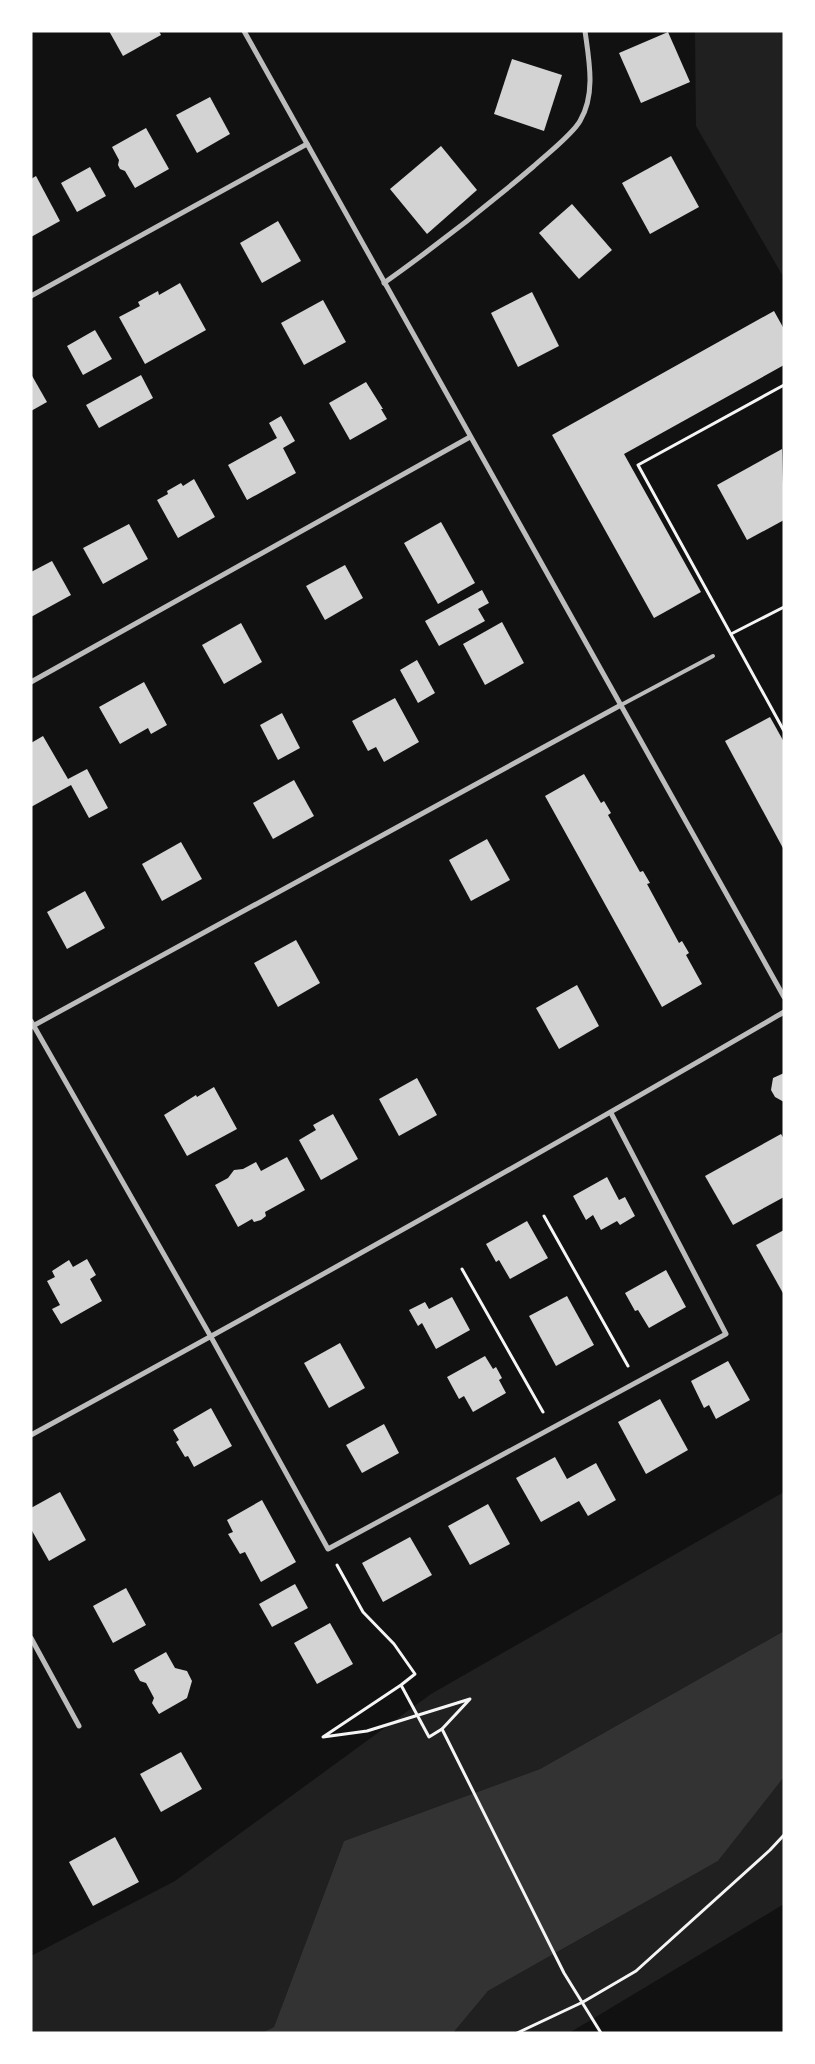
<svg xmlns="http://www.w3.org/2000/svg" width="815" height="2064" font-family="Arial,sans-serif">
  <rect width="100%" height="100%" fill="#111"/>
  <g fill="#202020">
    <polygon points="695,31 784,31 784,278 696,126"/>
    <polygon points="784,1492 784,1631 540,1769 344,1841 274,2027 261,2033 31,2033 31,1956 175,1881 431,1694"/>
    <polygon points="784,1777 784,1904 569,2033 453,2033 488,1991 718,1861"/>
  </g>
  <polygon fill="#333" points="784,1631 784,1777 718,1861 488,1991 453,2033 261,2033 274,2027 344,1841 540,1769"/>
  <g fill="#d3d3d3">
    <polygon points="109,31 159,31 161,35 123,56"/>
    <polygon points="668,32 690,82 641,103 619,53"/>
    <polygon points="512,59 562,75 544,131 494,114"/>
    <polygon points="210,97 230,134 197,153 176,115"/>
    <polygon points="146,128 169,169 135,188 125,171 120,169 118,165 119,160 112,147"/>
    <polygon points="441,146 477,190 427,234 390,189"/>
    <polygon points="671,156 699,207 650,234 622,183"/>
    <polygon points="90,167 106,196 77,212 61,183"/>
    <polygon points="36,176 60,221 31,237 31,179"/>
    <polygon points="572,204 612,250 579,279 539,233"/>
    <polygon points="278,221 301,261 262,283 240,243"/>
    <polygon points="180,283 206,330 145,364 119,317 140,306 138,302 158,291 159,295"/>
    <polygon points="532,292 559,346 518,367 491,313"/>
    <polygon points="323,300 346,342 304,365 281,323"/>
    <polygon points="774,311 784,329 784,365 624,454 701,592 654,618 552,435"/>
    <polygon points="95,330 112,359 83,375 67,346"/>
    <polygon points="31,374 47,402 31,411"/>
    <polygon points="141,375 153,398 99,428 86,405"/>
    <polygon points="366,382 383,409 381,409 387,419 350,440 329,403"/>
    <polygon points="281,416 295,441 283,448 296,473 247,500 228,465 277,438 269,423"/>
    <polygon points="782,449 784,520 747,540 717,485"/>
    <polygon points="194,479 215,517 178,538 157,500 168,494 167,491 181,483 183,486"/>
    <polygon points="441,522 475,583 438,604 404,543"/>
    <polygon points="129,524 148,559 103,584 83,548"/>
    <polygon points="52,561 71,595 31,617 31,572"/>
    <polygon points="345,565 363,598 325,620 306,586"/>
    <polygon points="482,590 489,603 478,609 485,621 439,646 425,621"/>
    <polygon points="502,622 524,663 485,685 463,644"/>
    <polygon points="241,623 262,662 224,684 202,645"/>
    <polygon points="417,660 435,693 418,703 400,670"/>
    <polygon points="144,682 167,725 151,734 148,728 120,744 99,707"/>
    <polygon points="395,698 419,742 384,762 376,747 368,751 352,721"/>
    <polygon points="282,713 300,748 278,760 260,725"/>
    <polygon points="770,717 784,742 784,850 725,741"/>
    <polygon points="43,736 68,779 87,769 108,808 89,818 71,785 31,807 31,743"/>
    <polygon points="584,774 601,803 604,801 611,813 608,815 640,872 643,871 650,883 647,884 679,943 682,941 689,953 686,955 702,984 662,1007 545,796"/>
    <polygon points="294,780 314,816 273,839 253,803"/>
    <polygon points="487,839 510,880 471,901 449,860"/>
    <polygon points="181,842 202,879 162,901 142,864"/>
    <polygon points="85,891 105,928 67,949 47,912"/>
    <polygon points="296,940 320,983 278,1007 254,963"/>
    <polygon points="577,985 599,1026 559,1049 536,1008"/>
    <polygon points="784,1073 784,1102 775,1097 771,1090 773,1078"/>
    <polygon points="417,1078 437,1115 399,1136 379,1099"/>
    <polygon points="214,1087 237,1129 187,1156 164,1115 196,1095 197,1097"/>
    <polygon points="333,1114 358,1159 321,1180 299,1140 316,1130 313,1125"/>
    <polygon points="781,1134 784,1139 784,1197 733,1225 705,1176"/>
    <polygon points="287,1157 305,1190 265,1212 266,1216 261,1220 254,1222 252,1219 238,1227 215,1185 228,1178 234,1170 243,1169 256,1162 261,1171"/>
    <polygon points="607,1177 619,1200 625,1197 635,1216 620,1225 617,1221 601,1230 593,1215 586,1220 573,1196"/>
    <polygon points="527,1221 548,1258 510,1279 499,1260 496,1262 486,1244"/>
    <polygon points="784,1230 784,1295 756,1245"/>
    <polygon points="87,1259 96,1275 90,1279 102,1301 61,1324 52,1309 60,1305 47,1281 55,1277 52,1271 69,1260 73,1267"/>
    <polygon points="666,1270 686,1307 649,1328 638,1310 635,1311 625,1293"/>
    <polygon points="567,1296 594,1345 556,1366 529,1316"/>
    <polygon points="452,1297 470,1330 436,1349 422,1323 418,1326 409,1310 425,1302 429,1309"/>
    <polygon points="340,1343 365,1388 329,1408 304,1363"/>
    <polygon points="485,1356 493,1369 496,1367 502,1378 499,1380 506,1393 473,1412 464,1396 459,1399 447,1377"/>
    <polygon points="728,1361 750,1400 716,1419 709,1405 704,1408 691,1381"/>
    <polygon points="660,1399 688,1450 646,1474 618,1422"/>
    <polygon points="211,1408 232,1446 194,1467 188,1456 185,1457 176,1442 179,1440 173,1430"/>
    <polygon points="384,1424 399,1453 362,1473 346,1445"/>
    <polygon points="555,1457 567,1479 596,1463 616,1500 588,1516 579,1501 541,1522 516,1478"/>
    <polygon points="60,1492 86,1540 49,1561 31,1529 31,1508"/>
    <polygon points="262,1500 296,1562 261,1582 245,1552 240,1554 228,1534 233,1532 227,1520"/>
    <polygon points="488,1504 510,1544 470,1565 448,1526"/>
    <polygon points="410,1537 432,1575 383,1602 362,1563"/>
    <polygon points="295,1584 308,1608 272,1627 259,1604"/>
    <polygon points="126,1588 146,1625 113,1643 93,1606"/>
    <polygon points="330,1623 353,1664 317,1684 294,1643"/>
    <polygon points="166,1652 175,1668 187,1671 192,1681 187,1698 159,1714 152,1703 154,1698 146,1683 140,1681 134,1670"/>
    <polygon points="181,1752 202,1789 161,1812 140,1774"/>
    <polygon points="115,1837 139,1882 93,1906 69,1862"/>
  </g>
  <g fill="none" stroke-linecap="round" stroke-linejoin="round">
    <g stroke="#f5f5f5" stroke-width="3">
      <polyline points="784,385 638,465 784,731"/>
      <polyline points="731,634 784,607"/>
      <polyline points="544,1216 628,1366"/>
      <polyline points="462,1269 543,1412"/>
      <polyline points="337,1565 363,1612 394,1644 415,1674 401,1685 323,1737 367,1731 470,1699 442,1729 429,1737 401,1685"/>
      <polyline points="442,1729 564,1973 601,2033"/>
      <polyline points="517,2033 583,2002 636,1971 770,1850 784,1835"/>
    </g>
    <polyline stroke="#bcbcbc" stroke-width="4" points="621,705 713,656"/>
    <g stroke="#bcbcbc" stroke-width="5">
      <polyline points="244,31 784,997"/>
      <path d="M384,283C436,246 486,207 534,166C547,154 572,135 580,121C596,94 589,60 585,31"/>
      <polyline points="31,296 307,144"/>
      <polyline points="31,682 470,437"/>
      <polyline points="31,1021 211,1337 328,1549 726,1334 611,1113"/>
      <polyline points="31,1027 621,705"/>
      <path d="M31,1435C284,1297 535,1157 784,1012"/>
      <polyline points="31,1638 79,1726"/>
    </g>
  </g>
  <rect width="815" height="2064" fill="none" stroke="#ffffff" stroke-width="65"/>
</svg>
